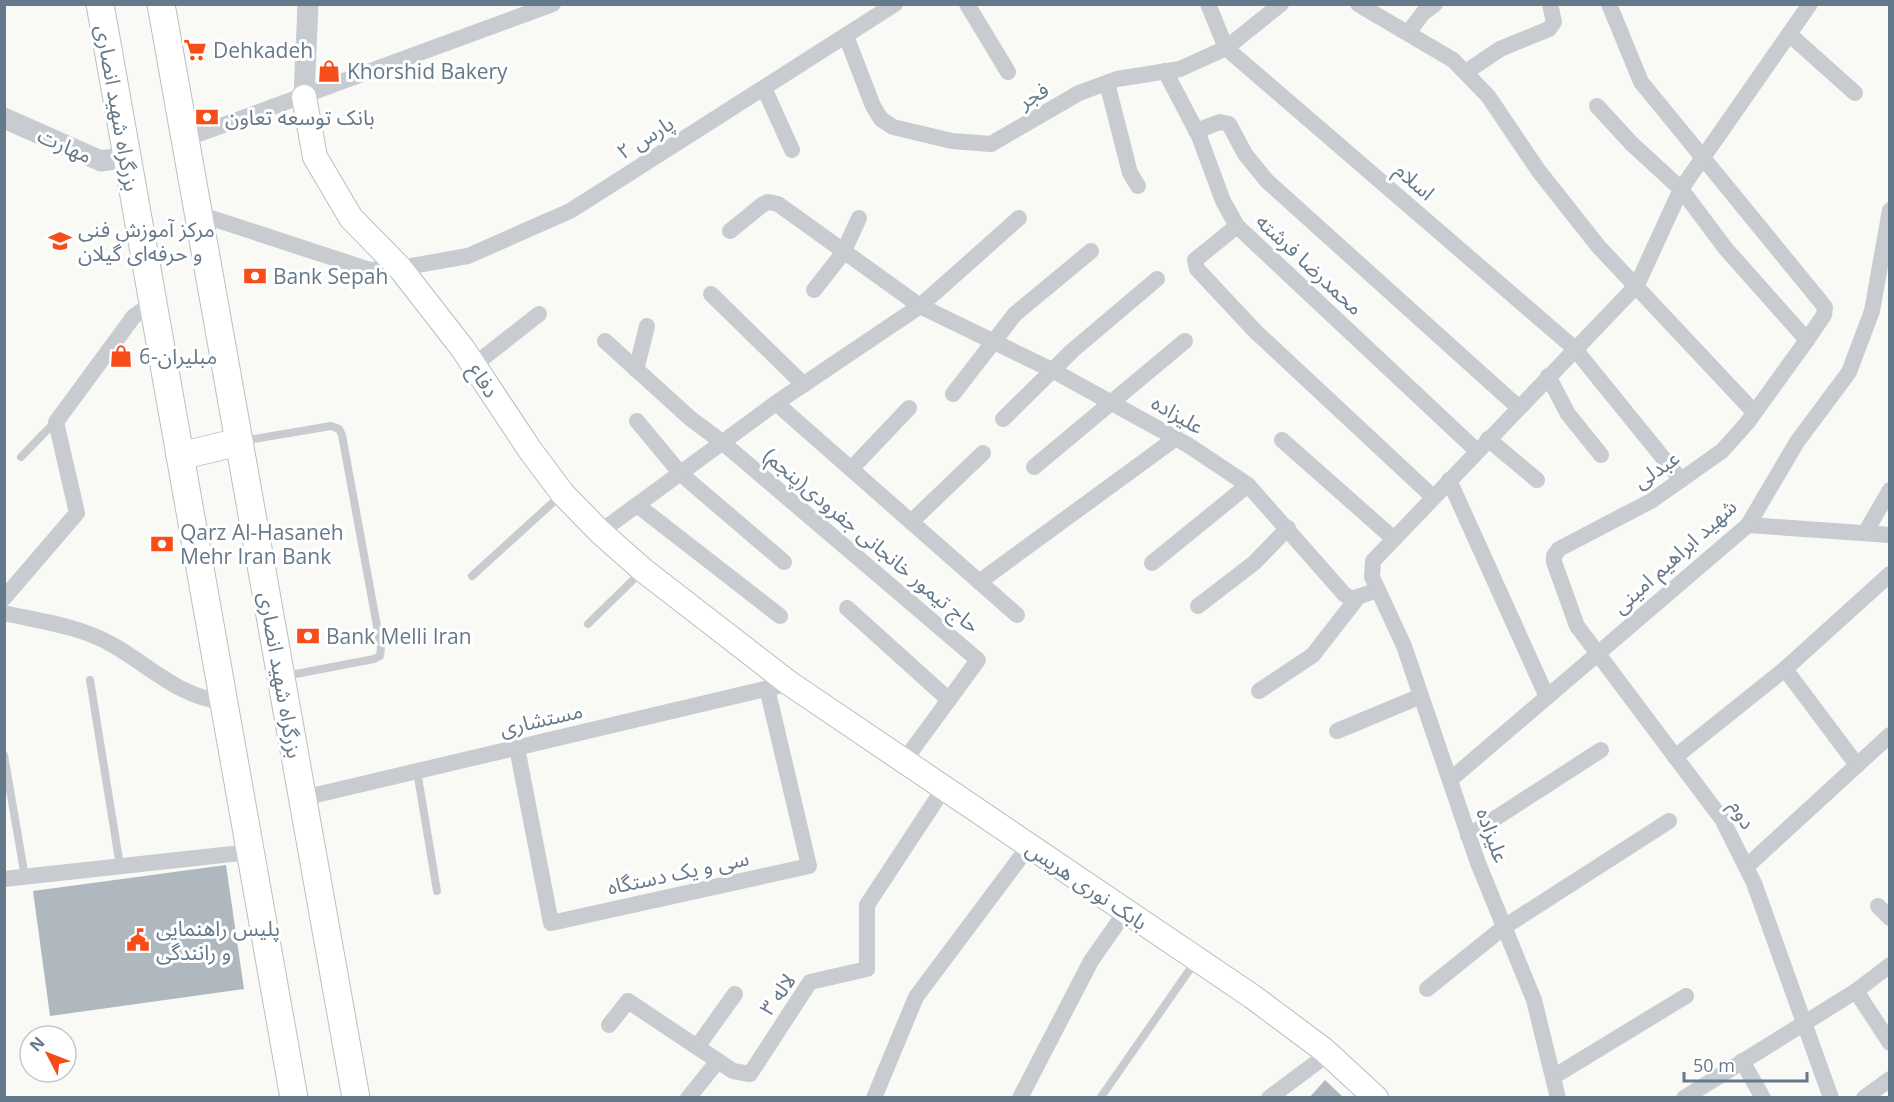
<svg xmlns="http://www.w3.org/2000/svg" width="1894" height="1102" font-family="'Open Sans','Noto Sans Arabic',sans-serif">
  <rect width="100%" height="100%" fill="#f9f9f6"/>
  <g fill="#aeb8be">
    <polygon points="226,865 244,989 50,1016 33,891"/>
    <polygon points="1325,1080 1344,1098 1309,1098"/>
  </g>
  <g fill="none" stroke-linecap="round" stroke-linejoin="round">
    <g stroke="#b7bec3" stroke-width="26">
      <polyline id="secondary" points="304,97 315,157 351,218 400,268 463,349 530,450 563,494 600,532 643,570 789,683 1253,997 1324,1050 1376,1098"/>
    </g>
    <g stroke="#bbbfc3" stroke-width="29">
      <g id="primary">
        <polyline points="100,4 294,1098"/>
        <polyline points="161,4 356,1098"/>
        <polyline points="180,456 239,442"/>
      </g>
    </g>
    <g stroke="#c8ccd0" stroke-width="8">
      <polyline points="242,441 331,426 339,429 342,435 381,648 380,656 374,659 285,676"/>
      <polyline points="21,457 55,422"/>
      <polyline points="472,576 560,496"/>
      <polyline points="588,624 641,572"/>
      <polyline points="90,680 120,866"/>
      <polyline points="4,755 25,877"/>
      <polyline points="417,771 437,891"/>
      <polyline points="1101,1097 1195,962"/>
    </g>
    <g stroke="#c8ccd0" stroke-width="16">
      <polyline points="967,4 1008,72"/>
      <polyline points="1208,4 1226,48 1574,348 1681,480"/>
      <polyline points="1358,4 1453,60 1488,96 1538,170 1598,246 1754,412"/>
      <polyline points="1609,4 1641,82 1825,307 1824,315 1807,340 1747,423 1722,451 1651,501 1559,549 1554,556 1554,562 1577,626 1722,819 1754,883 1831,1098"/>
      <polyline points="1408,33 1423,13 1435,4"/>
      <polyline points="1789,34 1855,93"/>
      <polyline points="846,36 873,106 881,119 893,127 952,141 991,144 1079,93 1117,79 1180,69 1226,48 1281,4"/>
      <polyline points="1165,71 1199,136 1223,201 1237,226 1477,451"/>
      <polyline points="1466,72 1500,49 1549,29 1554,22 1550,4"/>
      <polyline points="1107,83 1130,173 1138,186"/>
      <polyline points="764,88 792,150"/>
      <polyline points="1597,106 1632,144 1681,189 1726,249 1807,340"/>
      <polyline points="1196,131 1220,122 1229,124 1245,154 1267,181 1518,407"/>
      <polyline points="185,139 553,4"/>
      <polyline points="199,214 370,270 400,268 468,256 570,211 895,4"/>
      <polyline points="1237,226 1195,260 1197,269 1256,332 1433,497"/>
      <polyline points="730,231 762,205 768,202 778,204 920,306 1052,370 1188,445 1248,485 1344,594 1351,599 1378,590"/>
      <polyline points="814,290 843,253 859,218"/>
      <polyline points="711,294 804,385"/>
      <polyline points="605,341 691,419 722,442 978,660 904,761"/>
      <polyline points="474,365 539,314"/>
      <polyline points="636,370 647,326"/>
      <polyline points="1548,376 1568,414 1601,455"/>
      <polyline points="953,394 1015,314 1091,251"/>
      <polyline points="776,403 1017,615"/>
      <polyline points="1003,419 1073,350 1157,279"/>
      <polyline points="637,421 681,474 784,562"/>
      <polyline points="1488,439 1537,480"/>
      <polyline points="1282,440 1394,539"/>
      <polyline points="1034,467 1185,341"/>
      <polyline points="851,469 909,408"/>
      <polyline points="1449,480 1547,697"/>
      <polyline points="637,505 780,616"/>
      <polyline points="911,522 983,453"/>
      <polyline points="1748,525 1890,535"/>
      <polyline points="600,532 776,403 920,306 1019,218"/>
      <polyline points="1865,533 1890,490"/>
      <polyline points="1152,563 1248,485"/>
      <polyline points="979,582 1176,438"/>
      <polyline points="4,598 77,513 56,422 134,316 153,303"/>
      <polyline points="1198,606 1254,563 1288,528"/>
      <polyline points="847,608 949,700"/>
      <path d="M4,613C40,621 79,626 111,644C149,665 178,697 224,702"/>
      <polyline points="1785,669 1857,765"/>
      <polyline points="1259,691 1313,655 1358,597"/>
      <polyline points="1337,731 1421,696"/>
      <polyline points="517,748 551,923 809,866 767,688"/>
      <polyline points="1675,757 1785,669 1890,574"/>
      <polyline points="1450,780 1748,525 1797,442 1849,372 1872,311 1890,210"/>
      <polyline points="303,798 778,686"/>
      <polyline points="1468,836 1601,750"/>
      <polyline points="1746,867 1890,735"/>
      <polyline points="4,879 250,852"/>
      <polyline points="1878,906 1890,918"/>
      <polyline points="1427,989 1504,927 1669,821"/>
      <polyline points="1856,991 1890,1043"/>
      <polyline points="609,1025 628,1001 733,1071 750,1074 810,982 867,969 867,905 944,788"/>
      <polyline points="697,1047 735,994"/>
      <polyline points="1742,1061 1763,1098"/>
      <polyline points="1553,1077 1686,996"/>
      <polyline points="688,1098 718,1061"/>
      <polyline points="874,1098 916,997 1029,846"/>
      <polyline points="1020,1098 1091,961 1126,911"/>
      <polyline points="1269,1098 1328,1054"/>
      <polyline points="1558,1098 1534,1000 1478,863 1404,646 1372,577 1373,561 1637,285 1681,189 1810,4"/>
      <polyline points="1684,1098 1856,991 1890,965"/>
      <polyline points="1864,1098 1890,1079"/>
    </g>
    <g stroke="#c8ccd0" stroke-width="21">
      <polyline points="304,97 308,4"/>
      <polyline points="4,118 101,161 127,157"/>
    </g>
    <use href="#secondary" stroke="#fff" stroke-width="24"/>
    <use href="#primary" stroke="#fff" stroke-width="27"/>
  </g>
  <defs>
    <g id="supermarket-bare" transform="scale(1.8)"><path d="M-6-5.5h2.5l.6 2H6L4.5 2H-2.5L-4.4-4H-6ZM-1.5 3.2a1.3 1.3 0 1 0 .1 0ZM3 3.2a1.3 1.3 0 1 0 .1 0Z" fill="#f64d19" stroke="#fff" stroke-width="2.5" paint-order="stroke"/></g>
    <g id="shop-bare" transform="scale(1.8)"><path d="M-5-2.5h2.3a2.7 3.5 0 0 1 5.4 0H5L5.5 6h-11ZM-1.5-2.5h3a1.5 2.3 0 0 0-3 0Z" fill="#f64d19" stroke="#fff" stroke-width="2.5" paint-order="stroke"/></g>
    <g id="bank-bare" transform="scale(1.8)"><path d="M-6-4H6V4H-6ZM0-2.3a2.3 2.3 0 1 0 0 4.6a2.3 2.3 0 1 0 0-4.6Z" fill="#f64d19" stroke="#fff" stroke-width="2.5" paint-order="stroke"/></g>
    <g id="school-bare" transform="scale(1.8)"><path d="M0-5L7-2L0 1L-7-2ZM-4 1L0 2.5L4 1V4Q0 6-4 4Z" fill="#f64d19" stroke="#fff" stroke-width="2.5" paint-order="stroke"/></g>
    <g id="civic-bare" transform="scale(1.8)"><path d="M-.6-6.5H3V-4.5H.6V-3L4-1V1h2V6H-6V1h2V-1L-.6-3ZM-1.2 2.5V6h2.4V2.5Z" fill="#f64d19" stroke="#fff" stroke-width="2.5" paint-order="stroke"/></g>
  </defs>
  <g fill-rule="evenodd">
    <use href="#supermarket-bare" x="195" y="50"/>
    <use href="#shop-bare" x="329" y="71"/>
    <use href="#bank-bare" x="207" y="117"/>
    <use href="#school-bare" x="60" y="241"/>
    <use href="#bank-bare" x="255" y="276"/>
    <use href="#shop-bare" x="121" y="356"/>
    <use href="#bank-bare" x="162" y="544"/>
    <use href="#bank-bare" x="308" y="636"/>
    <use href="#civic-bare" x="138" y="940"/>
  </g>
  <g text-anchor="middle" dominant-baseline="central" stroke-width="6" stroke-linejoin="round" paint-order="stroke">
    <g font-size="21" fill="#64798a" stroke="#fff" text-anchor="start">
      <text x="213" y="50">Dehkadeh</text>
      <text x="347" y="71">Khorshid Bakery</text>
      <text x="225" y="117">بانک توسعه تعاون</text>
      <text x="78" y="229">مرکز آموزش فنی<tspan x="78" dy="24">و حرفه‌ای گیلان</tspan></text>
      <text x="273" y="276">Bank Sepah</text>
      <text x="139" y="356">مبلیران-6</text>
      <text x="180" y="532">Qarz Al-Hasaneh<tspan x="180" dy="24">Mehr Iran Bank</tspan></text>
      <text x="326" y="636">Bank Melli Iran</text>
      <text x="156" y="928">پلیس راهنمایی<tspan x="156" dy="24">و رانندگی</tspan></text>
    </g>
    <g font-size="21" fill="#64798a" stroke="#fff">
      <text transform="translate(1033 95) rotate(-31)">فجر</text>
      <text transform="translate(118 108) rotate(80)">بزرگراه شهید انصاری</text>
      <text transform="translate(645 137) rotate(-32)">پارس ۲</text>
      <text transform="translate(65 145) rotate(24)">مهارت</text>
      <text transform="translate(1415 181) rotate(41)">اسلام</text>
      <text transform="translate(1310 264) rotate(43)">محمدرضا فرشته</text>
      <text transform="translate(484 380) rotate(57)">دفاع</text>
      <text transform="translate(1178 414) rotate(30)">علیزاده</text>
      <text transform="translate(1656 469) rotate(-34)">عبدلی</text>
      <text transform="translate(872 540) rotate(40)">حاج تیمور خانجانی جفرودی(پنجم)</text>
      <text transform="translate(1674 556) rotate(-42)">شهید ابراهیم امینی</text>
      <text transform="translate(281 675) rotate(80)">بزرگراه شهید انصاری</text>
      <text transform="translate(541 719) rotate(-13)">مستشاری</text>
      <text transform="translate(1743 814) rotate(60)">دوم</text>
      <text transform="translate(1493 835) rotate(70)">علیزاده</text>
      <text transform="translate(678 872) rotate(-12)">سی و یک دستگاه</text>
      <text transform="translate(1087 885) rotate(34)">بابک نوری هریس</text>
      <text transform="translate(777 994) rotate(-54)">لاله ۳</text>
    </g>
  </g>
  <rect width="1894" height="1102" fill="none" stroke="#64798a" stroke-width="12"/>
  <g transform="translate(48 1054) rotate(312)"><circle r="28" fill="#ffffff" stroke="#c1c9d0" stroke-width="1.5"/>
  <path d="M0-4.5L10 22L0 15L-10 22Z" fill="#f64d19"/>
  <text y="-9" font-size="16" font-weight="bold" text-anchor="middle" fill="#64798a">N</text>
  </g>
  <path d="M1684 1072v9h123v-9" fill="none" stroke="#64798a" stroke-width="3"/>
  <text x="1693" y="1072" font-size="18" fill="#64798a" stroke="#ffffff" stroke-width="4.5" paint-order="stroke">50 m</text>
</svg>
